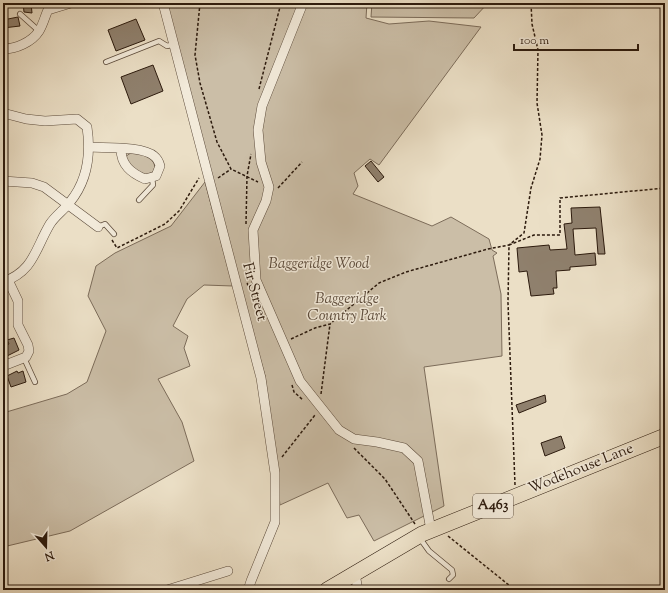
<svg xmlns="http://www.w3.org/2000/svg" width="668" height="593" font-family="'Sorts Mill Goudy',serif">
  <rect width="100%" height="100%" fill="#ebdfc6"/>
  <filter id="stains"><feTurbulence type="fractalNoise" baseFrequency=".005" numOctaves="4"/><feColorMatrix values="0 0 0 0 .2 0 0 0 0 .09 0 0 0 0 .02 0 0 0 .5 -.17"/></filter>
  <radialGradient id="worn" r=".72"><stop offset=".6" stop-color="#630" stop-opacity="0"/><stop offset="1" stop-color="#630" stop-opacity=".3"/></radialGradient>
  <g fill="#cbbea7" stroke="#7c6c5a">
    <polygon points="159,3 367,3 366,18 389,24 429,21 481,27 379,165 370,159 354,173 358,186 353,194 432,226 451,217 489,239 492,250 497,253 493,256 501,294 502,356 424,367 444,506 374,541 359,515 347,518 328,483 280,505 265,376"/>
    <polygon points="372,3 488,3 474,18 371,17"/>
    <polygon points="132,152 142,154 153,160 155,167 153,172 145,176 126,162 125,157"/>
    <polygon points="205,182 233,286 204,285 187,299 173,326 188,336 184,348 190,366 158,379 182,422 194,461 70,531 3,547 3,413 67,394 87,382 106,331 88,296 96,266 115,253 171,226"/>
  </g>
  <g fill="#8f806d" stroke="#2c1a0d">
    <polygon points="23,3 31,3 32,13 24,12"/>
    <polygon points="18,17 20,26 3,28 3,20"/>
    <polygon points="136,19 145,40 116,51 108,30"/>
    <polygon points="153,65 163,91 131,104 121,77"/>
    <polygon points="371,161 384,177 378,182 365,166"/>
    <polygon points="600,207 605,254 598,254 596,228 573,229 575,255 595,253 596,265 570,267 570,270 556,271 557,288 553,288 554,294 531,296 527,271 519,272 517,248 549,245 550,250 567,249 564,224 572,223 571,208"/>
    <polygon points="14,338 19,350 7,356 3,347 9,344 7,340"/>
    <polygon points="17,371 18,373 23,371 26,382 11,387 7,376"/>
    <polygon points="545,395 546,402 519,413 516,405"/>
    <polygon points="561,436 565,448 545,456 541,443"/>
  </g>
  <g fill="none" stroke-linecap="round" stroke-linejoin="round">
    <g stroke="#5c4b3b" stroke-width="6">
      <g id="service">
        <polyline points="20,14 39,31"/>
        <polyline points="106,62 159,41 167,46 175,44"/>
        <polyline points="139,200 153,185 152,178"/>
        <polyline points="98,227 105,224 114,234"/>
        <polyline points="24,358 35,382"/>
        <polyline points="419,537 429,551 452,570 453,575 449,579"/>
      </g>
    </g>
    <g stroke="#5c4b3b" stroke-width="10">
      <g id="minor">
        <polyline points="163,3 261,378 275,473 275,522 251,581 248,590"/>
        <polyline points="303,3 262,106 258,130 261,162 269,187 266,201 253,230 256,280 300,381 339,430 354,439 377,442 404,448 418,461 431,530"/>
        <path d="M3,49C16,49 32,42 39,31C43,25 45,16 48,10L71,3"/>
        <path d="M3,113L26,119L45,121L77,119L87,127C91,154 88,180 70,202C64,210 55,216 50,224C35,249 34,271 3,282"/>
        <path d="M90,147C105,148 143,146 154,156C158,159 159,162 160,166L156,176L145,179C131,173 121,165 121,149"/>
        <polyline points="3,181 32,183 44,187 98,227"/>
        <polyline points="3,366 26,357 29,351 28,345 18,325 18,301 8,280"/>
        <polyline points="355,574 358,590"/>
        <polyline points="167,590 228,571"/>
      </g>
    </g>
    <g stroke="#2c1a0d" stroke-width="16">
      <polyline id="primary" points="327,590 422,534 665,436"/>
    </g>
    <g stroke="#2c1a0d" stroke-width="1.5" stroke-dasharray="3 2" stroke-linecap="butt">
      <polyline points="200,3 195,55 200,83 217,142 231,169 258,182"/>
      <polyline points="259,89 281,3"/>
      <polyline points="218,178 231,169"/>
      <polyline points="278,188 302,162"/>
      <polyline points="246,224 247,176 251,154"/>
      <polyline points="112,240 117,248 165,224 179,211 199,178"/>
      <polyline points="246,278 248,286"/>
      <polyline points="291,339 315,328 330,324 379,283 406,272 488,249 509,245 524,233 531,188 540,159 542,135 537,103 538,50 532,24 531,3"/>
      <polyline points="292,385 294,392 303,400"/>
      <polyline points="321,394 330,324"/>
      <polyline points="354,448 385,479 415,524"/>
      <polyline points="282,457 315,415"/>
      <polyline points="515,485 508,303 509,245 534,235 560,235 560,198 665,188"/>
      <polyline points="448,536 515,590"/>
    </g>
    <use href="#service" stroke="#f2eada" stroke-width="4.5"/>
    <use href="#minor" stroke="#f2eada" stroke-width="9"/>
    <use href="#primary" stroke="#ebdfc6" stroke-width="15"/>
  </g>
  <g text-anchor="middle" dominant-baseline="central" stroke-width="3" stroke-linejoin="round" paint-order="stroke">
    <rect fill="#f2eada" stroke="#67584a" stroke-width="1" x="473" y="494" width="40" height="24" rx="3"/>
    <g font-size="14" font-weight="bold" fill="#2c1a0d">
      <text x="493" y="506">A463</text>
    </g>
    <g font-size="15" font-style="italic" fill="#5c4b3b" stroke="#f2eada">
      <text x="319" y="264">Baggeridge Wood</text>
      <text x="347" y="299">Baggeridge<tspan x="347" dy="17">Country Park</tspan></text>
    </g>
    <g font-size="15" fill="#2c1a0d" stroke="#f2eada">
      <text transform="translate(254 292) rotate(75)">Fir Street</text>
      <text transform="translate(581 469) rotate(-22)">Wodehouse Lane</text>
    </g>
  </g>
  <rect width="668" height="593" fill="none" stroke="#ebdfc6" stroke-width="16"/>
  <rect x="4" y="4" width="660" height="585" fill="none" stroke="#2c1a0d" stroke-width="2"/>
  <rect x="8" y="8" width="652" height="577" fill="none" stroke="#2c1a0d"/>
  <g transform="translate(46 547) rotate(160)" stroke="#f2eada" stroke-width="3" paint-order="stroke">
  <path d="M0-3L7 15L0 10L-7 15Z" fill="#2c1a0d"/>
  <text y="-6" font-size="11" font-weight="bold" text-anchor="middle" fill="#2c1a0d">N</text>
  </g>
  <path d="M514 44v6h124v-6" fill="none" stroke="#2c1a0d" stroke-width="2"/>
  <text x="520" y="44" font-size="12" fill="#2c1a0d" stroke="#f2eada" stroke-width="3" paint-order="stroke">100 m</text>
  <rect width="100%" height="100%" filter="url(#stains)"/>
  <rect width="100%" height="100%" fill="url(#worn)"/>
</svg>
